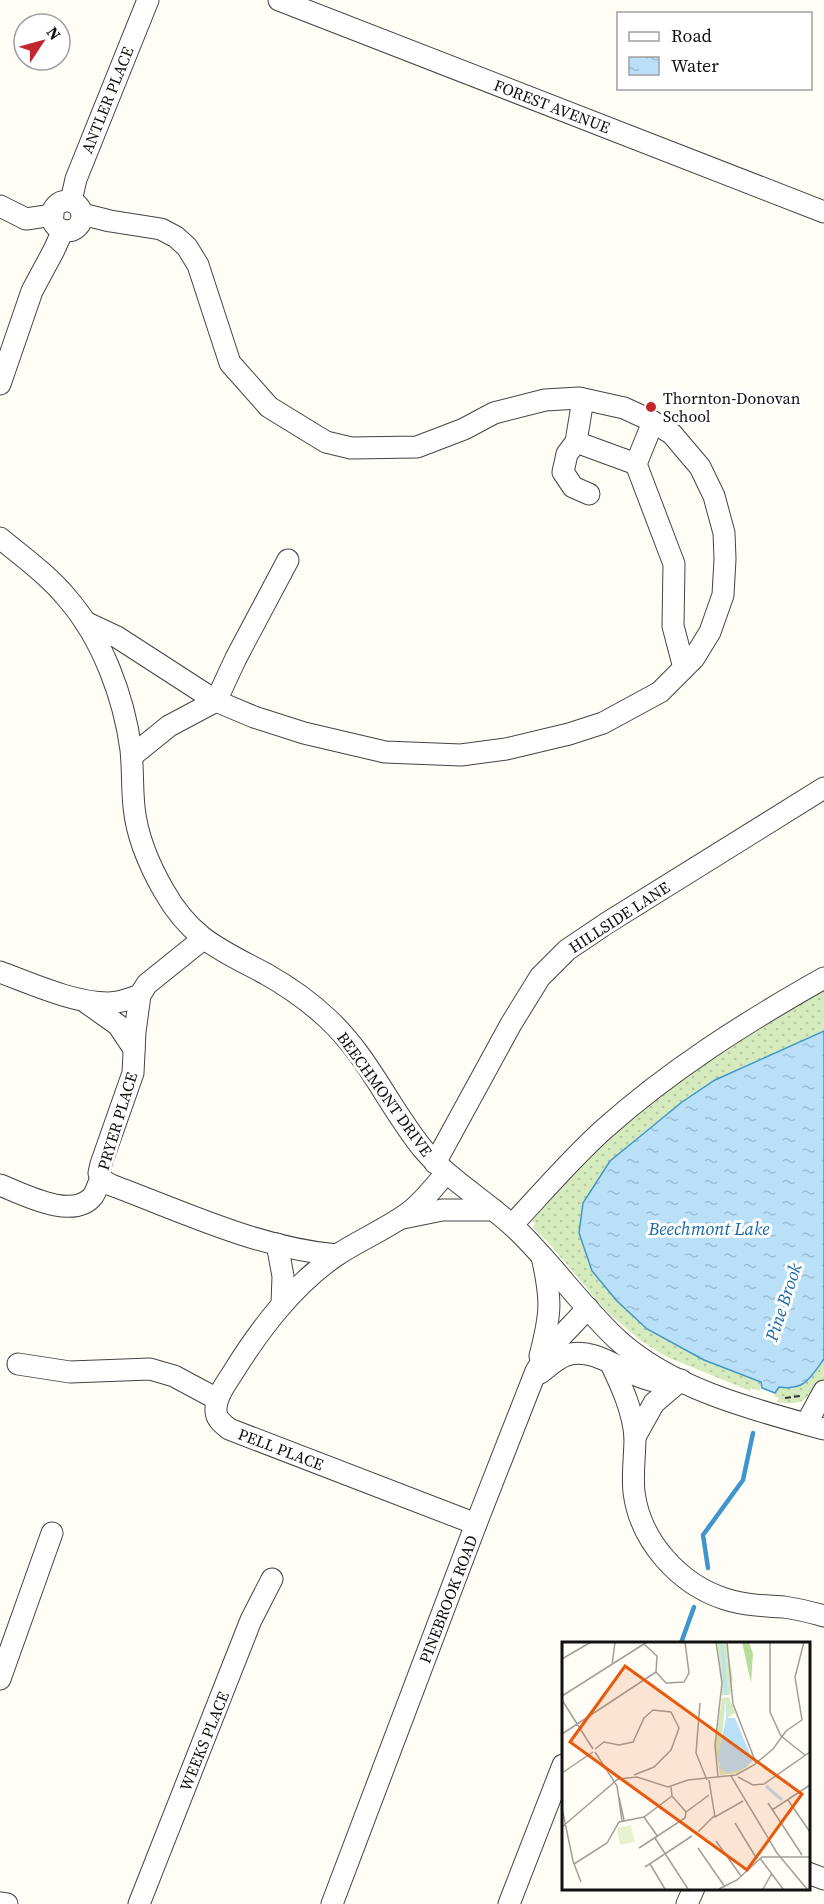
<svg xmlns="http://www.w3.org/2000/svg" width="824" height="1904" font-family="'Source Serif 4',serif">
  <defs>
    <pattern id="grass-dots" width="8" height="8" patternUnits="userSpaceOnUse" patternTransform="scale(1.5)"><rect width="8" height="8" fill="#d5ebbd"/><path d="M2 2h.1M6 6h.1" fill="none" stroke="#b6c8a1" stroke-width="1.8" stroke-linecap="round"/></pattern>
    <pattern id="water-ripples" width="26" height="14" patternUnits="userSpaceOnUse" patternTransform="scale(1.5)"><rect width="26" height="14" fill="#b9e0f7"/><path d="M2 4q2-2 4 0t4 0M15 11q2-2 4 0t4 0" fill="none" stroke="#9ebfd3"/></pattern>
  </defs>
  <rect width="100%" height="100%" fill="#fffdf5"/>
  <g fill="url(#grass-dots)">
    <polygon points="824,984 824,1031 715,1080 650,1127 610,1161 579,1233 592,1271 617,1301 704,1360 761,1382 760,1391 751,1388 750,1391 665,1356 640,1340 605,1310 548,1242 533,1228 535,1223 532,1221 534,1215 596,1145 724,1043"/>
    <path d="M824,1359V1380C807,1399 804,1406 777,1402L779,1398L774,1396L779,1387C805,1391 810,1378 824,1359Z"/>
  </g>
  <path fill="url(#water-ripples)" stroke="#3f96cf" stroke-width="1.5" d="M824,1031V1359C810,1378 805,1391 779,1387L775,1393L762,1388L761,1382L704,1360L647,1329L617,1301L592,1271L579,1233L583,1203L610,1161L682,1102L715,1080Z"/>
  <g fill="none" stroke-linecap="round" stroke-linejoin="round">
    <g stroke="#3f96cf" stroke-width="4.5">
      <polyline points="708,1568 703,1535 743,1480 753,1433"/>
      <polyline points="681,1643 694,1607"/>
    </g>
    <g stroke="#444" stroke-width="23">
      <g id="minor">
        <polyline points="279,0 824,212"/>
        <polyline points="71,201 76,179 148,0"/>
        <circle cx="67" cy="216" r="15"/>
        <polyline points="0,206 26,219 53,215"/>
        <polyline points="82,214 110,221 161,229 176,237 187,247 198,265 230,363 269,407 326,442 351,448 417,447 464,429 494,413 545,400 579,398 624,408 650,420 672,434 700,467 714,496 724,533 725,559 723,595 710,632 694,658 660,692 603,723 569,734 506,749 461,755 385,752 304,733 254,717 216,701 117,637 85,622"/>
        <polyline points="0,384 32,291 54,250 63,230"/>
        <polyline points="583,399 576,442 567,454 563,472 573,487 589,494"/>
        <polyline points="576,442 636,464 653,422"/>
        <polyline points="636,464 674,564 673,626 684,668"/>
        <path d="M0,538C23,557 48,575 67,598C102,638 124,697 131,750C133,769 132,788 134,807C137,838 149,865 164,891C191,939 221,950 266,974C289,987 310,1002 328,1019C368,1056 389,1107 423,1149C449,1180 485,1200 515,1228C552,1263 581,1306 619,1341C674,1390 755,1410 824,1429"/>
        <polyline points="132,756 169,726 216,701 236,658 288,560"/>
        <path d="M203,939L147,984L140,995L135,1032L133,1073L101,1164L99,1173L101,1179L111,1185C184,1212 258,1248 337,1255"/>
        <path d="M0,972C32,984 74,1003 108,1003C119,1003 130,999 140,995"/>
        <polyline points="87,1003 118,1025 134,1049"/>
        <polyline points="435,1163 511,1024 540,977 567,950 607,923 824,788"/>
        <path d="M446,1173C434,1187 423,1202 408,1213C386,1229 360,1240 337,1255C293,1285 260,1329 232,1374C225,1385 215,1398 216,1411C216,1419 223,1424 229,1429L476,1524"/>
        <path d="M0,1185C23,1194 73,1221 93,1196C96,1192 98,1184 101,1179"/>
        <polyline points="403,1218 442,1210 494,1210"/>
        <path d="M512,1225C542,1193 571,1159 603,1130C670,1070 746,1022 824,978"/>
        <polyline points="277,1244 283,1276 282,1304"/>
        <path d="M540,1356C551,1314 552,1300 542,1257"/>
        <polyline points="18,1364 70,1372 150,1369 174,1376 217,1399"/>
        <path d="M611,1364C622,1387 633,1411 635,1437C635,1456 632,1474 634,1492C640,1541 679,1584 725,1599C744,1605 764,1606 784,1607C797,1609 811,1612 824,1616"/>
        <path d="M540,1373C548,1367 556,1359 567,1355C595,1346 624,1374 650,1380C659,1382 669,1381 678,1381"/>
        <polyline points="806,1424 824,1391"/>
        <polyline points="635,1437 654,1403 681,1380"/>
        <polyline points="0,1679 52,1533"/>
        <polyline points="808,1873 824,1879"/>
        <polyline points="0,1903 7,1904"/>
        <polyline points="139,1904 251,1620 272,1579"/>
        <polyline points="332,1904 476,1524 536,1371 551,1347 588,1308"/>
        <polyline points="509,1904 563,1765"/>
        <polyline points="687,1904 694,1888"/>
      </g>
    </g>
    <polyline stroke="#333" stroke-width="2" stroke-dasharray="6 3" stroke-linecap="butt" points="785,1398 800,1396"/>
    <use href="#minor" stroke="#fff" stroke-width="21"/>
  </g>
  <circle fill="#c4262e" stroke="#fff" stroke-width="2" cx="651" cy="407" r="6"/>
  <g text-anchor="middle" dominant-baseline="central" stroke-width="6" stroke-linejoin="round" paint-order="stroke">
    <g font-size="16" fill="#111" stroke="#fff">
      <text transform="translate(107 100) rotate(-68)">ANTLER PLACE</text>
      <text transform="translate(552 106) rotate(21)">FOREST AVENUE</text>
      <text transform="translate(619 917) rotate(-33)">HILLSIDE LANE</text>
      <text transform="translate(385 1094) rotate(54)">BEECHMONT DRIVE</text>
      <text transform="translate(117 1121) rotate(-73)">PRYER PLACE</text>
      <text transform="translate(281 1449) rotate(21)">PELL PLACE</text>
      <text transform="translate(448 1599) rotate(-69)">PINEBROOK ROAD</text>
      <text transform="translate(204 1741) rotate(-68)">WEEKS PLACE</text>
    </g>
    <g font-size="16" fill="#111" stroke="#fff" text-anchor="start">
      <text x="663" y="398">Thornton-Donovan<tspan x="663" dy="18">School</tspan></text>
    </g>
    <g font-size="18" font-style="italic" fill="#1768a6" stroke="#fff">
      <text x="709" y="1228">Beechmont Lake</text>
      <text transform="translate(783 1302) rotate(-72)">Pine Brook</text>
    </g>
  </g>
  <g transform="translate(562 1642)">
    <rect width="248" height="248" fill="#fffdf5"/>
    <path d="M155,0H164L166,9L171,37L168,53H160ZM167,55L173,71L166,75L164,56L157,122L161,129L188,123L175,131L158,133L153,103L160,56Z" fill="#d5ebbd"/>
    <path d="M180,0H187L191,12L189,41Z" fill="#b9dc9c"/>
    <path d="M69,183L73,200L58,203L55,186Z" fill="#e6f2cf"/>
    <path d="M164,56L166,76H173L191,119L182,126L166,131L159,127L156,116L164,76Z" fill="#b9e0f7"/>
    <path fill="none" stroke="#b9e0f7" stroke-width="3" d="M160,0L164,53M204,144L220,158"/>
    <path fill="none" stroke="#a09f9a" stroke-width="1.5" d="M154,0L160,41L153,103L156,135M165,0L171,62L194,121M208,0V70L219,94L243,113M82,2L95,14L94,30M0,17L29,0M50,23L53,0M94,30L104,41L122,40L127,31L123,0M0,54L85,0M0,58L31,107M138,61L134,111L145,138M0,92L94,30M33,107L42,100L57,103L71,100L82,76L91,68L109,70L117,86L109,108L92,125L72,133M33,110L55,144L60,179M0,131L31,110M169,134L215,211L245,247M176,135L191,143L202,142L248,110M147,138L153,175L181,159M109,145L110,154L124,170L147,153M57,155L62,178M226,158L248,190M206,161L240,213M0,166L11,219L19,240M210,168L248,143M82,175L96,195M173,181L195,217M0,185L56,137L75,135L106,145L126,138L174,133L192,123L211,107L224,89L240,78L233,35L242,0M136,190L152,174M93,196L126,247M154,199L179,234M77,206L123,176L124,170M136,206L163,245M198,216L221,247M12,222L45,201L57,180L82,175L110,154M88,222L103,247M83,225L130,194M157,247L175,238L200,215H248M201,247L210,231"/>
    <path fill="#e8590c" fill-opacity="0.15" stroke="#e8590c" stroke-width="3" d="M63,24L240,152L185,228L8,100Z"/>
    <rect width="248" height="248" fill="none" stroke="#111" stroke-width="3"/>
  </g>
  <rect x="617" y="12" width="195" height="78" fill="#ffffff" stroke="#a0a0a0" stroke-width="1.5"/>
  <rect x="629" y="32" width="30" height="9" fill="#ffffff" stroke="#a0a0a0" stroke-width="1.5"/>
  <text x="671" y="42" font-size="18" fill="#111111">Road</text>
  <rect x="629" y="57" width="30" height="18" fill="url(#water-ripples)" stroke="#a0a0a0" stroke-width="1.5"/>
  <text x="671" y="72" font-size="18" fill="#111111">Water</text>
  <g transform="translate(42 42) rotate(54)"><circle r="28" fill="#ffffff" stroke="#a0a0a0" stroke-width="1.5"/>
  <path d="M0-4.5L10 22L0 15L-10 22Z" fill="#c4262e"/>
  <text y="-9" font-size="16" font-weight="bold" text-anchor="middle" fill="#111111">N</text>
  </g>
</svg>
